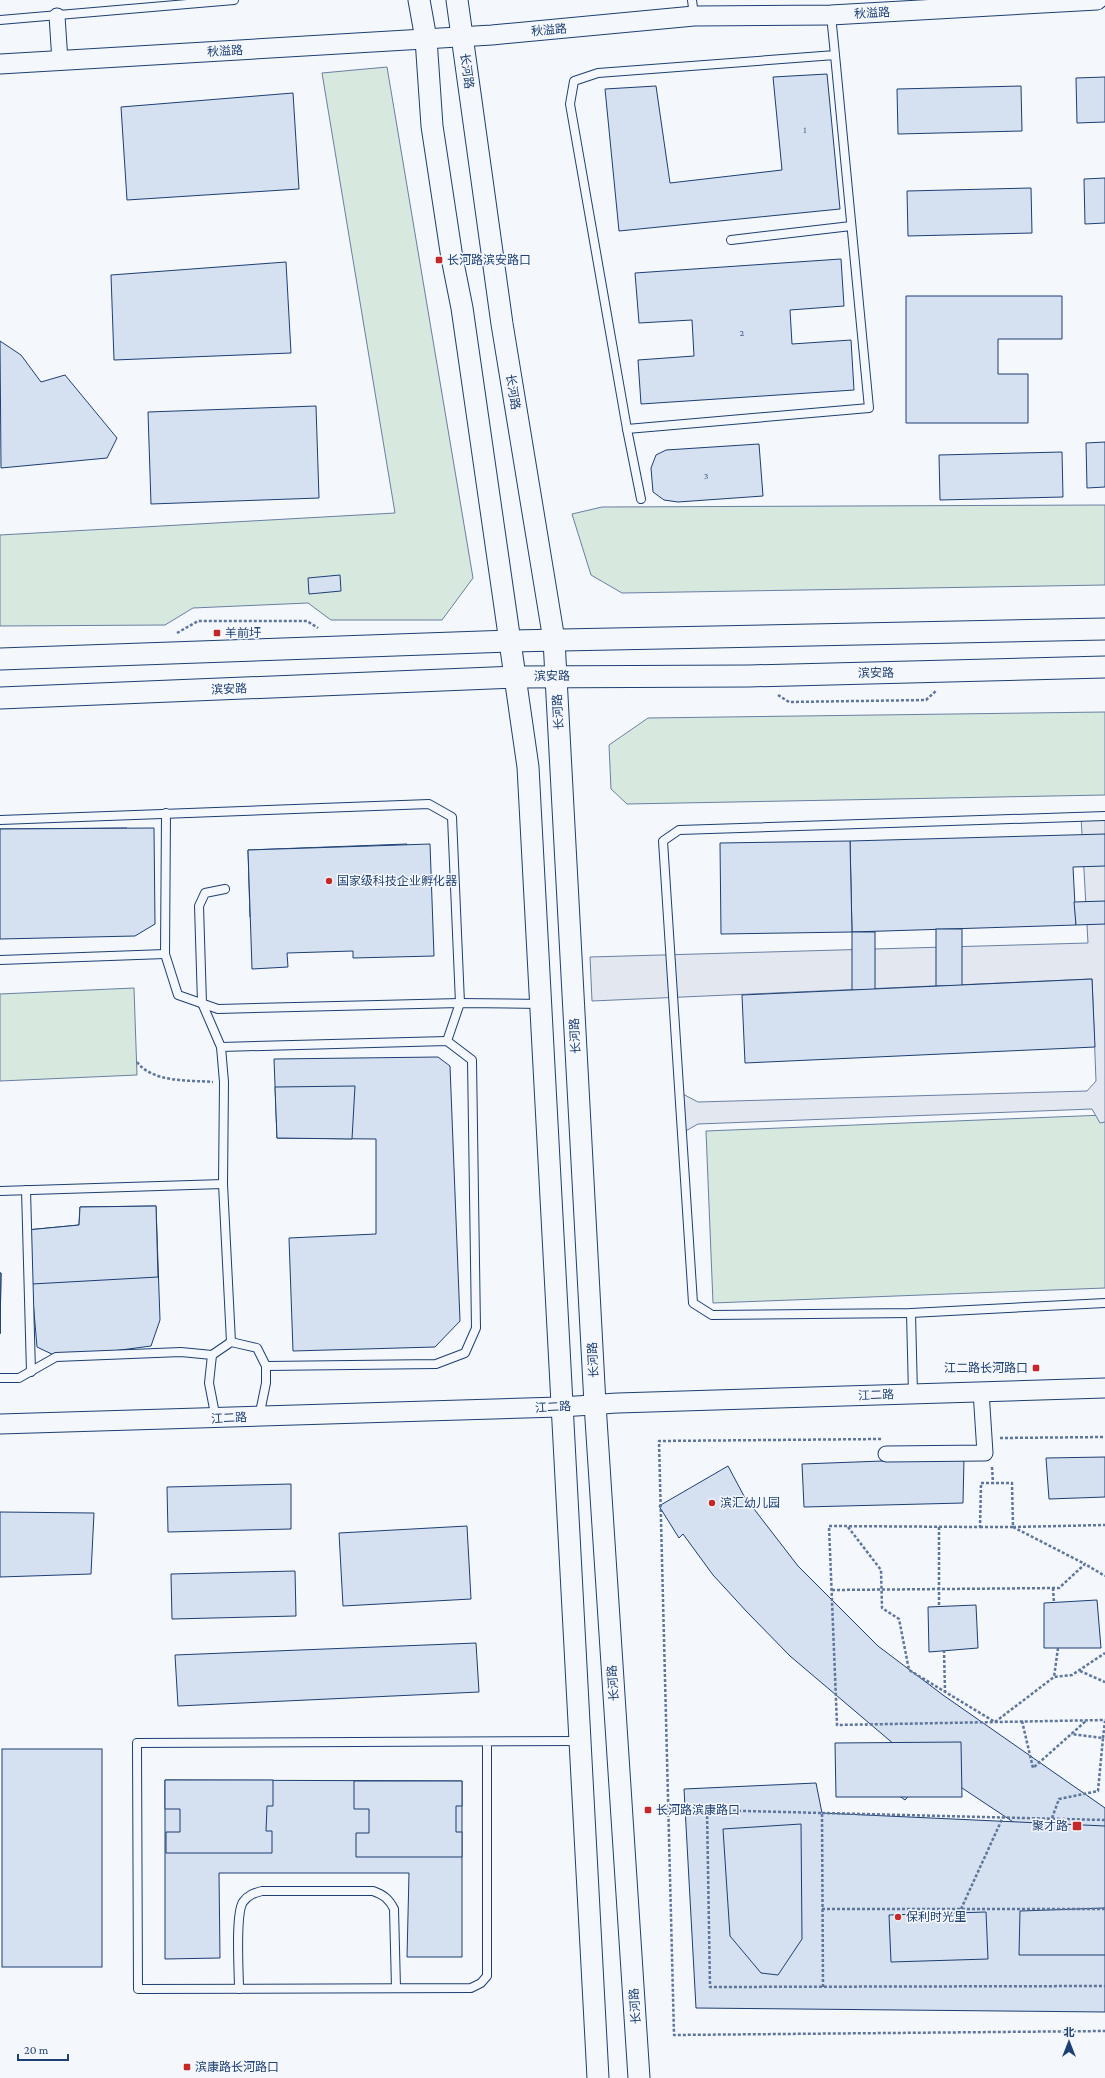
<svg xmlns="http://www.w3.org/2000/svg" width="1105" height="2078" font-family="'Crimson Pro','Noto Sans SC',serif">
  <rect width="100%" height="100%" fill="#f4f7fb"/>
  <g fill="#d7e8df" stroke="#687fa3">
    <polygon points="387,67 473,578 442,620 331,620 308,603 193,608 165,625 0,626 0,535 395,513 322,73"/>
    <polygon points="1105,505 1105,585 622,593 591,575 572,514 602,507"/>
    <polygon points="1105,712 1105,795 627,804 611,789 609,745 648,718"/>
    <polygon points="134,988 137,1075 0,1081 0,994"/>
    <polygon points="1105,1115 1105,1288 713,1303 706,1131"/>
  </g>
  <polygon fill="#e3e8f0" stroke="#687fa3" points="1081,816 1105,816 1105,1122 1100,1123 1092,1109 698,1124 682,1133 679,1092 698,1102 1087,1091 1096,1081 1092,979 592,1001 590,957 1088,943"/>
  <g fill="#d5e0f0" stroke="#1d3f73">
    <polygon points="827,74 840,209 619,231 605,89 656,86 670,183 782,170 773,77"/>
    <polygon points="1105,77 1105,122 1077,123 1076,78"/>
    <polygon points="1021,86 1022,131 898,134 897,89"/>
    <polygon points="293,93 299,189 127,200 121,107"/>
    <polygon points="1105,178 1105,223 1085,224 1084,179"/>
    <polygon points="1031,188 1032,233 908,236 907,191"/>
    <polygon points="841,259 844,306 790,310 792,344 851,340 854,390 641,404 638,360 694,356 692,320 639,323 635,273"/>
    <polygon points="286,262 291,353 114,360 111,275"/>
    <polygon points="906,296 1062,296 1062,339 998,339 998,374 1028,374 1028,423 906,423"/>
    <polygon points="0,341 21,355 41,382 65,375 117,438 107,458 1,468"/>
    <polygon points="316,406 319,498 151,504 148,412"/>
    <polygon points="1105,442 1105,487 1087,488 1086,443"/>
    <polygon points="759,444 763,496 678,502 664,500 653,492 651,468 656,455 666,450"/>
    <polygon points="1062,452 1063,497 940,500 939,455"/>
    <polygon points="340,575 341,591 309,594 308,578"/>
    <polygon points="127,828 128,877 0,880 0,829"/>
    <polygon points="154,828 155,924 135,936 0,939 0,829"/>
    <polygon points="1105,834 1105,866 1073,867 1076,925 852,932 850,841"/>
    <polygon points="850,841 852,932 721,934 720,843"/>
    <polygon points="407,844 409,911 250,917 248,850"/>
    <polygon points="430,844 434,956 353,958 353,951 287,953 288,967 252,969 248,850"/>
    <polygon points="1105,901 1105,924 1076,925 1074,902"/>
    <rect x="936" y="929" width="26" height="57"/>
    <rect x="852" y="932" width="23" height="58"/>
    <polygon points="1092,979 1095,1047 745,1063 742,995"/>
    <polygon points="438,1057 450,1066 460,1321 435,1347 293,1351 289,1238 376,1234 376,1139 277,1138 274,1059"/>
    <polygon points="355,1086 352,1139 277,1138 275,1087"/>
    <polygon points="156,1206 160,1320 151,1346 60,1358 37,1347 27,1230 79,1225 80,1207"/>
    <polygon points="156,1206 158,1277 32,1284 27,1230 79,1225 80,1207"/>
    <polygon points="0,1273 1,1273 0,1334"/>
    <polygon points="0,1273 1,1273 0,1333"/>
    <polygon points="1105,1457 1105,1497 1049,1499 1046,1458"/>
    <polygon points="964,1458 963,1503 804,1507 802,1464"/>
    <polygon points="728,1466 744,1496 798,1566 878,1646 943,1695 1105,1808 1105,1883 932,1768 905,1800 891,1790 915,1762 790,1656 747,1612 713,1575 683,1534 679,1538 659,1506"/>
    <polygon points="291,1484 291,1529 168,1532 167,1487"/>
    <polygon points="0,1512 94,1513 91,1574 0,1577"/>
    <polygon points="467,1526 471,1599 343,1606 339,1533"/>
    <polygon points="295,1571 296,1616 172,1619 171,1574"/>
    <polygon points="1097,1600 1101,1648 1044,1648 1044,1603"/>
    <polygon points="976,1605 978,1648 929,1652 928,1607"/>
    <polygon points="476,1643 479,1692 178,1706 175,1655"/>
    <polygon points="961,1742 962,1797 836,1797 835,1743"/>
    <rect x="2" y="1749" width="100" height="218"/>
    <polygon points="165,1780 462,1781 462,1957 407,1957 409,1873 219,1873 220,1958 165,1959"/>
    <polygon points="165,1780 273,1780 273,1806 267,1806 266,1831 272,1831 272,1853 166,1853 166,1832 180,1832 180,1809 165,1809"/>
    <polygon points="354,1781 462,1781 462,1806 456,1806 456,1832 462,1832 462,1857 356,1857 356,1833 369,1833 369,1809 354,1809"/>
    <polygon points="816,1783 822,1813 1105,1826 1105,2012 696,2008 684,1789"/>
    <polygon points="801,1824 802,1939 778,1975 761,1973 730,1936 723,1829"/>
    <polygon points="1105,1908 1105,1955 1019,1955 1020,1911"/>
    <polygon points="986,1912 988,1959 891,1962 889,1915"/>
  </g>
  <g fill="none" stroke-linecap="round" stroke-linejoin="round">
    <g stroke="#1d3f73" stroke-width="10">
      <g id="service">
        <polyline points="692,0 694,16"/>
        <polyline points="831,15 835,55 869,408 627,429 570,104 574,81 598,73 835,55"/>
        <polyline points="0,20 234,0"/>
        <polyline points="731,240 851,226"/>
        <polyline points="627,429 641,499"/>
        <polyline points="166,813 165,954 178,995 218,1009 460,1003 541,1004"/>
        <polyline points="1105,816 679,830 663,841 693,1303 712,1315 911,1313 1105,1303"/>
        <polyline points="0,820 429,804 452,817 460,1003 447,1041"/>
        <polyline points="0,960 165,954"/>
        <polyline points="221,1047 202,1003 199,906 205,893 225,889"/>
        <polyline points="26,1190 31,1372"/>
        <polyline points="0,1191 223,1184"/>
        <polyline points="911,1313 913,1394"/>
        <polyline points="231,1342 223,1184 224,1082 221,1047 447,1041 472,1060 476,1328 465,1353 436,1364 266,1366"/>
        <polyline points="0,1378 19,1378 56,1357 181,1352 212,1355"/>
        <polyline points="216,1419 209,1383 212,1355 231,1342 257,1348 266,1366 266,1383 259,1417"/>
        <polyline points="487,1742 487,1976 481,1983 471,1988 138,1989 137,1743 579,1741"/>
        <path d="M239,1989C239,1972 235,1914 243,1902C248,1895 254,1893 262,1891H373C384,1895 389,1899 394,1909L396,1988"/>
      </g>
    </g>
    <g stroke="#1d3f73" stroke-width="17">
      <g id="minor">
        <polyline points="57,16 60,61"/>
        <polyline points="886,1454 985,1453 981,1391"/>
      </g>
    </g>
    <g stroke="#1d3f73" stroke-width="21">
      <g id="tertiary">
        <polyline points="0,64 492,35 694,16 831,15 1097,0"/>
        <path d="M0,1424C187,1420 373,1413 559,1407C579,1406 599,1404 618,1403L1105,1388"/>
      </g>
    </g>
    <g stroke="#1d3f73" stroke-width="23">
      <g id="secondary">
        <polyline points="419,0 426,39 432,126 452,258 462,308 528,767 598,2078"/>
        <polyline points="457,0 502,324 554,640 595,1404 639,2078"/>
        <polyline points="0,659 511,641 1105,629"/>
        <polyline points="0,698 516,677 749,676 1105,667"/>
      </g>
    </g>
    <g stroke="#5e769c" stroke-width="2.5" stroke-dasharray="3 2" stroke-linecap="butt">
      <polyline points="177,633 198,621 307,621 318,628"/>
      <polyline points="778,695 789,702 926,700 937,690"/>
      <path d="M137,1062C153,1083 189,1080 213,1082"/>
      <polyline points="1000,1438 1105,1437"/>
      <polyline points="881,1439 659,1441 674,2035 1105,2031"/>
      <polyline points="992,1467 993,1483 981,1483 980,1527 829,1526 837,1725 1105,1720"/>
      <polyline points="848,1527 881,1570 882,1608 899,1619 909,1670 995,1722 1054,1677"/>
      <polyline points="939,1527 939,1607"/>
      <polyline points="980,1527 1013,1527 1012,1483 993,1483"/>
      <polyline points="1013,1527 1105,1525"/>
      <polyline points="1013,1527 1085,1564"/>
      <polyline points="1053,1588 1054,1603"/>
      <polyline points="832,1590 1059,1588 1085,1564 1105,1576"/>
      <polyline points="1058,1648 1054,1677 1072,1675 1105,1653"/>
      <polyline points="944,1650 945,1691"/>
      <polyline points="1080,1671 1105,1682"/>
      <polyline points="1022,1721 1033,1768 1087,1720"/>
      <polyline points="1103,1738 1105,1721"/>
      <polyline points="822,1813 1105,1820"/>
      <polyline points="1052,1818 1059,1799 1098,1791 1103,1738 1071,1734"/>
      <polyline points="822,1909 1105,1909"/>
      <polyline points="961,1909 1003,1817"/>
      <polyline points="823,1987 822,1813 707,1810 710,1987 1105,1986"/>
    </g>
    <use href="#service" stroke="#f4f7fb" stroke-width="8"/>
    <use href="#minor" stroke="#f4f7fb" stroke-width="15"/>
    <use href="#tertiary" stroke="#f4f7fb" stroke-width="19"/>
    <use href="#secondary" stroke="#f4f7fb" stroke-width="21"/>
  </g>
  <g fill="#c62828" stroke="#f4f7fb" stroke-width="1.5">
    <rect x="435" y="256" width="8" height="8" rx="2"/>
    <rect x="213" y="629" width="8" height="8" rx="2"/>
    <circle cx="329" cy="881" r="4"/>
    <rect x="1032" y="1364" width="8" height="8" rx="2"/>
    <circle cx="712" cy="1503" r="4"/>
    <rect x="644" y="1806" width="8" height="8" rx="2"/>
    <rect x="1072" y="1821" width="10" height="10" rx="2"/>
    <circle cx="898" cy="1917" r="4"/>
    <rect x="183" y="2063" width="8" height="8" rx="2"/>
  </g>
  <g text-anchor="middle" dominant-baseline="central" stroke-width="3" stroke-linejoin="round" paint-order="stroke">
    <g font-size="10" fill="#4b6792">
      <text x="805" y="129">1</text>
      <text x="742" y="332">2</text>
      <text x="706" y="475">3</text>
    </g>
    <g font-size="12" fill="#1d3f73" stroke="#f4f7fb">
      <text transform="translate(872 13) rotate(-3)">秋溢路</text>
      <text transform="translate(549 30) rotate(-5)">秋溢路</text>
      <text transform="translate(225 51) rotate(-3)">秋溢路</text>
      <text transform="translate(467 71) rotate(82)">长河路</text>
      <text transform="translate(513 392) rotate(81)">长河路</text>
      <text transform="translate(876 673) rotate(-1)">滨安路</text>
      <text transform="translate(552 676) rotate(-1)">滨安路</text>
      <text transform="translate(229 689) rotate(-2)">滨安路</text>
      <text transform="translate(558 712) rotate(-93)">长河路</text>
      <text transform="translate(575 1036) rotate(-93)">长河路</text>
      <text transform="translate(593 1360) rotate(-93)">长河路</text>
      <text transform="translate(876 1395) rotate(-2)">江二路</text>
      <text transform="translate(553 1407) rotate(-3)">江二路</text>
      <text transform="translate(229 1418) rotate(-3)">江二路</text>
      <text transform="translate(613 1683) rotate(-94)">长河路</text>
      <text transform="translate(635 2006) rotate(-94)">长河路</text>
    </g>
    <g font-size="12" fill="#1d3f73" stroke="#f4f7fb" text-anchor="start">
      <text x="447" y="260">长河路滨安路口</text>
      <text x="225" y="633">羊前圩</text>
      <text x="337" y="881">国家级科技企业孵化器</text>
      <text x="1028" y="1368" text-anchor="end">江二路长河路口</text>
      <text x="720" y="1503">滨汇幼儿园</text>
      <text x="656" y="1810">长河路滨康路口</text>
      <text x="1068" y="1826" text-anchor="end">聚才路</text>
      <text x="906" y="1917">保利时光里</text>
      <text x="195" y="2067">滨康路长河路口</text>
    </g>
  </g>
  <g transform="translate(1069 2042)" stroke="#f4f7fb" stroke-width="3" paint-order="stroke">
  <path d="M0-3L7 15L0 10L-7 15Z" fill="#1d3f73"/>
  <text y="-6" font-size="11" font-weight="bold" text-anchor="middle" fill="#1d3f73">北</text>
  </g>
  <path d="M18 2054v6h50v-6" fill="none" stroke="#1d3f73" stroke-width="2"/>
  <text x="24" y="2054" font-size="12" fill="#1d3f73" stroke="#f4f7fb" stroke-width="3" paint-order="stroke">20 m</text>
</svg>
